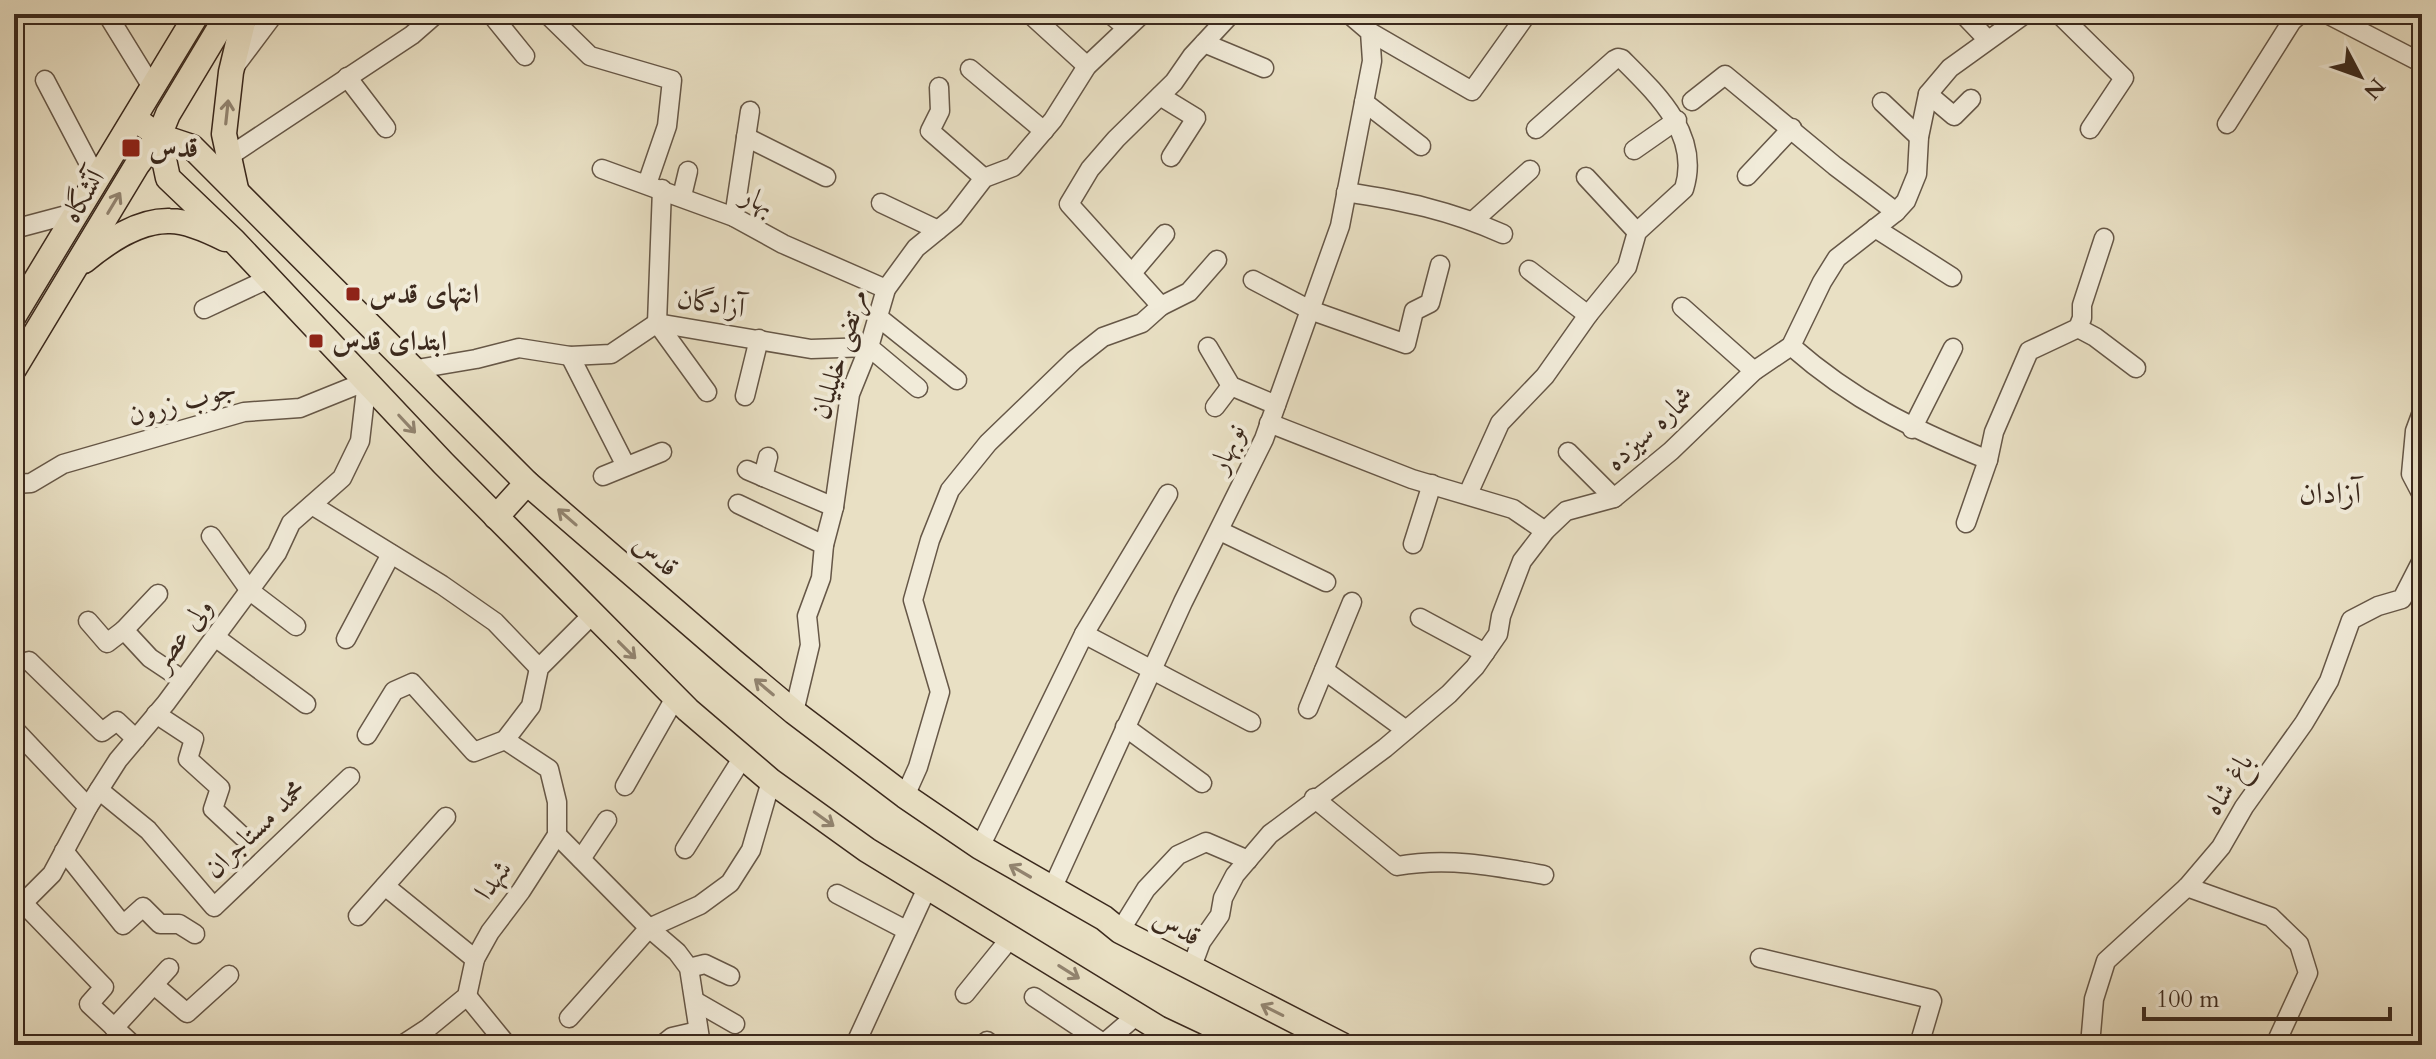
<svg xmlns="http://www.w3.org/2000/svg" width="2436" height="1059" font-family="Cardo,Amiri,serif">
  <rect width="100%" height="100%" fill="#e9e0c4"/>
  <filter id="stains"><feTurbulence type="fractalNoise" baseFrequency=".0025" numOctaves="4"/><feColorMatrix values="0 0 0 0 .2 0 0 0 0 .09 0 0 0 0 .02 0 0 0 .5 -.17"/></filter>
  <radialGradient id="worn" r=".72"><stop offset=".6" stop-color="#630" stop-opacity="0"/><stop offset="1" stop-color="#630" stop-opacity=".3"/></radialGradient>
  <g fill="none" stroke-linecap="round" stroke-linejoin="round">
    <g stroke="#665747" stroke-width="21">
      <g id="minor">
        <polyline points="107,14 152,87"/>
        <polyline points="491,14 525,56"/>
        <polyline points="547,14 590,56 672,80 667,126 647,184"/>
        <polyline points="1030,14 1087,66"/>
        <polyline points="1110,14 1127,28"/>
        <polyline points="1963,14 1987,39"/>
        <polyline points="2059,14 2124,78 2090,129"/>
        <polyline points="2327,14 2422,63"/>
        <polyline points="1370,32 1472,91 1527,14"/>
        <polyline points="1204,43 1264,68"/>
        <polyline points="235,66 274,14"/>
        <polyline points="970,69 1044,131"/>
        <polyline points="347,77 386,128"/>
        <polyline points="45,80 97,179"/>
        <polyline points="939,87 940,111 930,131 984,178"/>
        <polyline points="1928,94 1954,116 1971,99"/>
        <polyline points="1160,96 1196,118 1171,157"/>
        <polyline points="1692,101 1725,75 1835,166 1896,212"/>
        <polyline points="1364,102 1421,146"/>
        <polyline points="1882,102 1919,137"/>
        <polyline points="2227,124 2292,21 2300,14"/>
        <polyline points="746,137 826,177"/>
        <polyline points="1634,150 1677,120"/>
        <polyline points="228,157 412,35 436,14"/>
        <polyline points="602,169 734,217 783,244 886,289"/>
        <polyline points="1747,176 1792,128"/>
        <polyline points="1586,177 1637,232"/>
        <polyline points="662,189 657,323 707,392"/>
        <path d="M1346,192C1404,201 1449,210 1503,234"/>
        <polyline points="682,196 688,171"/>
        <polyline points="881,203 938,230"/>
        <polyline points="734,217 750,111"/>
        <polyline points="1473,221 1530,170"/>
        <polyline points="1875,228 1952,277"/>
        <polyline points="14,229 78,212"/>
        <polyline points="1529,270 1588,315"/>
        <polyline points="1132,273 1165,234"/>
        <polyline points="1253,280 1310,310 1406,344 1414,311 1430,303 1440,265"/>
        <polyline points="1161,306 1189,292 1217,260"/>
        <polyline points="1682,307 1754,371"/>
        <polyline points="204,309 270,278"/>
        <polyline points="878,317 957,380"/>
        <polyline points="2078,328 2095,337 2136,368"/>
        <path d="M1791,346C1855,402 1911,428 1988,460"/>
        <polyline points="1208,347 1231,386 1276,405"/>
        <polyline points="570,356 626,466"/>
        <polyline points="411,370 476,359 519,348 570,356 611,354 657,323 811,349 869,347 918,388"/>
        <polyline points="745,396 759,339"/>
        <polyline points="1215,407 1231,386"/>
        <polyline points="2422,412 2415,431 2411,474 2422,495"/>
        <polyline points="1269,423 1412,479 1513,509 1545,531"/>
        <polyline points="1912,429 1953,348"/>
        <polyline points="1568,452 1614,498"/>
        <polyline points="747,470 834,507"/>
        <polyline points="603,476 662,452"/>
        <polyline points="763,477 768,457"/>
        <polyline points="14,484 31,483 63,464 244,412 300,408 367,381 360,441 342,478 291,523 277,553 166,703 118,760 88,807 52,874 14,912"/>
        <path d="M1468,494L1500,423L1545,376L1588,315L1627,267L1637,232L1684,189C1701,135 1657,94 1622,59L1618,58L1614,60L1536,129"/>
        <polyline points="738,504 824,545"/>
        <polyline points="312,505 442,585 495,622 539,668"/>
        <polyline points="1966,523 1988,460 1994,432 2029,351 2078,328 2082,318 2082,305 2104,238"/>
        <polyline points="1220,531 1326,582"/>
        <polyline points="211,536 250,591 296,626"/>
        <polyline points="1413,544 1432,484"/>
        <polyline points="1420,618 1485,653"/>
        <polyline points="88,621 107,643 124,630 150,658 183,680"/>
        <polyline points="124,630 158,594"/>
        <polyline points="1084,634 1251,722"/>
        <polyline points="215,637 306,704"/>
        <polyline points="346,639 391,554"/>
        <polyline points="29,661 102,732 117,721 136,739"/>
        <polyline points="1324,670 1406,730"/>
        <polyline points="1308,709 1352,602"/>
        <polyline points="794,712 810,645 807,616 821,578 824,545 834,507 850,394 869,347 886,289 916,248 954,217 984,178 1013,167 1053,120 1087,66 1142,14"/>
        <polyline points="156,714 194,739 188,759 220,788 213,809 243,837"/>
        <polyline points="1125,727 1202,783"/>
        <polyline points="14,733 16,731 88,807"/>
        <polyline points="367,735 394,691 412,683 474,752 505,740 531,706 539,668 592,615"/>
        <polyline points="625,786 675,698"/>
        <polyline points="99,790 148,830 214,907 350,777"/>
        <polyline points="905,796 918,767 940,692 913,600 930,540 950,490 988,443 1074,360 1103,337 1142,323 1161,306 1069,204 1090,169 1116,139 1174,82 1192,56 1231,14"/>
        <path d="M1314,798L1397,866C1448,857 1494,866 1544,875"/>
        <polyline points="557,835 649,928 677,952 689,968 701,1045"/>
        <polyline points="980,847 1084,634 1168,494"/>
        <polyline points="685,849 743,757"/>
        <polyline points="64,851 123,925 143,907 160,924 179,924 195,934"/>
        <polyline points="581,859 607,820"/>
        <polyline points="385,886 475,959"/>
        <polyline points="2187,887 2271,917 2299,944 2308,973 2275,1045"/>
        <polyline points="1052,889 1183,602 1264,439 1340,226 1372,61 1370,32 1349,14"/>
        <polyline points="837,894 906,930"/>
        <polyline points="23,903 104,987 89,1004 133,1045"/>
        <polyline points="358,916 446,817"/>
        <polyline points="1120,931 1146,889 1178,855 1206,842 1248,860"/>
        <polyline points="1760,958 1931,999 1932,1001 1919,1045"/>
        <polyline points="689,968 705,964 730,976"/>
        <polyline points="1191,969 1201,942 1220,915 1223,898 1235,875 1270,834 1385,748 1449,694 1475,667 1498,634 1501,616 1522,561 1545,531 1566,511 1614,498 1671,451 1754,371 1791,346 1822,282 1837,258 1896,212 1906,201 1917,174 1919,137 1928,94 1950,68 2025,14"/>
        <polyline points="154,985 187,1013 229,975"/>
        <polyline points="965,994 1012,936"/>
        <polyline points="467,996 507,1045"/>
        <polyline points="1034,997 1103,1043"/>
        <polyline points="695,1001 735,1024"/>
        <polyline points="569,1018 649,928 700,905 730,883 751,850 771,781"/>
        <polyline points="114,1028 169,968"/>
        <polyline points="987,1041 991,1045"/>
        <polyline points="402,1045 428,1028 467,996 475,959 490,932 521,891 557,835 557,802 549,769 505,740"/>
        <polyline points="662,1045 672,1037 698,1031"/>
        <polyline points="855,1045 927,888"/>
        <polyline points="1102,1045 1137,1015"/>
        <polyline points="2090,1045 2094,999 2106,961 2187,887 2221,847 2244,807 2304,723 2329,681 2351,620 2378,606 2402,599 2422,560"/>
      </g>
    </g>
    <g stroke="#3b291d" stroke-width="27">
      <g id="major">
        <polyline points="135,119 159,136 192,147 527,483 733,661 794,712 905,796 980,847 1104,918 1120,931 1342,1045"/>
        <polyline points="159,136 168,178 234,241 443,463 688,710 771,781 867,850 1158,1028 1194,1045"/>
        <polyline points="236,189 224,134 231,72 245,14"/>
        <path d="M84,261C107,242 138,220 170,221C188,221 209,231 225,239"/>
        <polyline points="14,316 197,14"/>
        <polyline points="14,369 137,165 159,136 168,114 228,14"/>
        <polyline points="496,517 527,483"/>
      </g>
    </g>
    <use href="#minor" stroke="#f1ebd9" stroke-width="18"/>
    <use href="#major" stroke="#e9e0c4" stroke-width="24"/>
  </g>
  <defs><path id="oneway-shaft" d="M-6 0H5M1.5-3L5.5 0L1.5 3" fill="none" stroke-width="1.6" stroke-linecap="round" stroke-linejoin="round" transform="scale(2)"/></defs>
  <g stroke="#928470">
    <use href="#oneway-shaft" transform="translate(227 112) rotate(-84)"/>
    <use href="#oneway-shaft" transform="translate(114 203) rotate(-59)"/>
    <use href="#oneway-shaft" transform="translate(407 424) rotate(47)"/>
    <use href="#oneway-shaft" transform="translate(567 517) rotate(-139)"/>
    <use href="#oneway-shaft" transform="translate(627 650) rotate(45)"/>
    <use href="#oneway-shaft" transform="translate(764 687) rotate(-140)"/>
    <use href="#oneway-shaft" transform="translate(824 819) rotate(36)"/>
    <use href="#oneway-shaft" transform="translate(1020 871) rotate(-150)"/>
    <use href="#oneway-shaft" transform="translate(1069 972) rotate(32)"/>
    <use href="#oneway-shaft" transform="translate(1272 1010) rotate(-153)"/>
  </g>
  <g fill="#8f2418" stroke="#f1ebd9" stroke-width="3">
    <rect x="121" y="138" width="20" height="20" rx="4"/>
    <rect x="345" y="286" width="16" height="16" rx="4"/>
    <rect x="308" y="333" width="16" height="16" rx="4"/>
  </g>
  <g text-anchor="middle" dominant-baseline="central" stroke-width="8" stroke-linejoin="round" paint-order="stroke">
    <g font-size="28" font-weight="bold" fill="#3b291d" stroke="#f1ebd9" text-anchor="start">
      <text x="149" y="148">قدس</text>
      <text x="369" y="294">انتهای قدس</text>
      <text x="332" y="341">ابتدای قدس</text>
    </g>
    <g font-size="28" fill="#3b291d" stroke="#f1ebd9">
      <text transform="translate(83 196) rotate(-59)">آتشگاه</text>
      <text transform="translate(758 200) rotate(26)">بهار</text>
      <text transform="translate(711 303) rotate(9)">آزادگان</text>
      <text transform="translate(839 354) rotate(-73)">مرتضی خلیلیان</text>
      <text transform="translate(182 402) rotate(-15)">جوب زرون</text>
      <text transform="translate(1650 429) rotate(-42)">شماره سیزده</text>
      <text transform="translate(1227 448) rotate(-66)">نوبهار</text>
      <text transform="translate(656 555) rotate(41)">قدس</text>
      <text transform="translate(182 634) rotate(-53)">ولی عصر</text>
      <text transform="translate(2228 784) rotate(-57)">باغ شاه</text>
      <text transform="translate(255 829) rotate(-44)">محمد مستاجران</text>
      <text transform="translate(493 880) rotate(-54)">شهدا</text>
      <text transform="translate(1177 927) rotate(28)">قدس</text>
    </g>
    <g font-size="30" fill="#3b291d" stroke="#f1ebd9">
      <text x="2330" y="493">آزادان</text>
    </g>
  </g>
  <rect width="2436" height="1059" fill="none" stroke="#e9e0c4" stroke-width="48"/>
  <rect x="16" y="16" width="2404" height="1027" fill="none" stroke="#3b291d" stroke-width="4"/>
  <rect x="24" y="24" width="2388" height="1011" fill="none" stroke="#3b291d" stroke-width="2"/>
  <g transform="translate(2360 76) rotate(131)" stroke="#f1ebd9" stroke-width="6" paint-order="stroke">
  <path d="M0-6L14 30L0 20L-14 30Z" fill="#3b291d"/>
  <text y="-12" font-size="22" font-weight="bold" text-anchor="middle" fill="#3b291d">N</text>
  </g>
  <path d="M2144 1007v12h246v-12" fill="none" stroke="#3b291d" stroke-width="4"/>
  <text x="2156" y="1007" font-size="24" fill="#3b291d" stroke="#f1ebd9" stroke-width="6" paint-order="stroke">100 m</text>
  <rect width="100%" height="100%" filter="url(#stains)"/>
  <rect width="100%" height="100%" fill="url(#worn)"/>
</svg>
